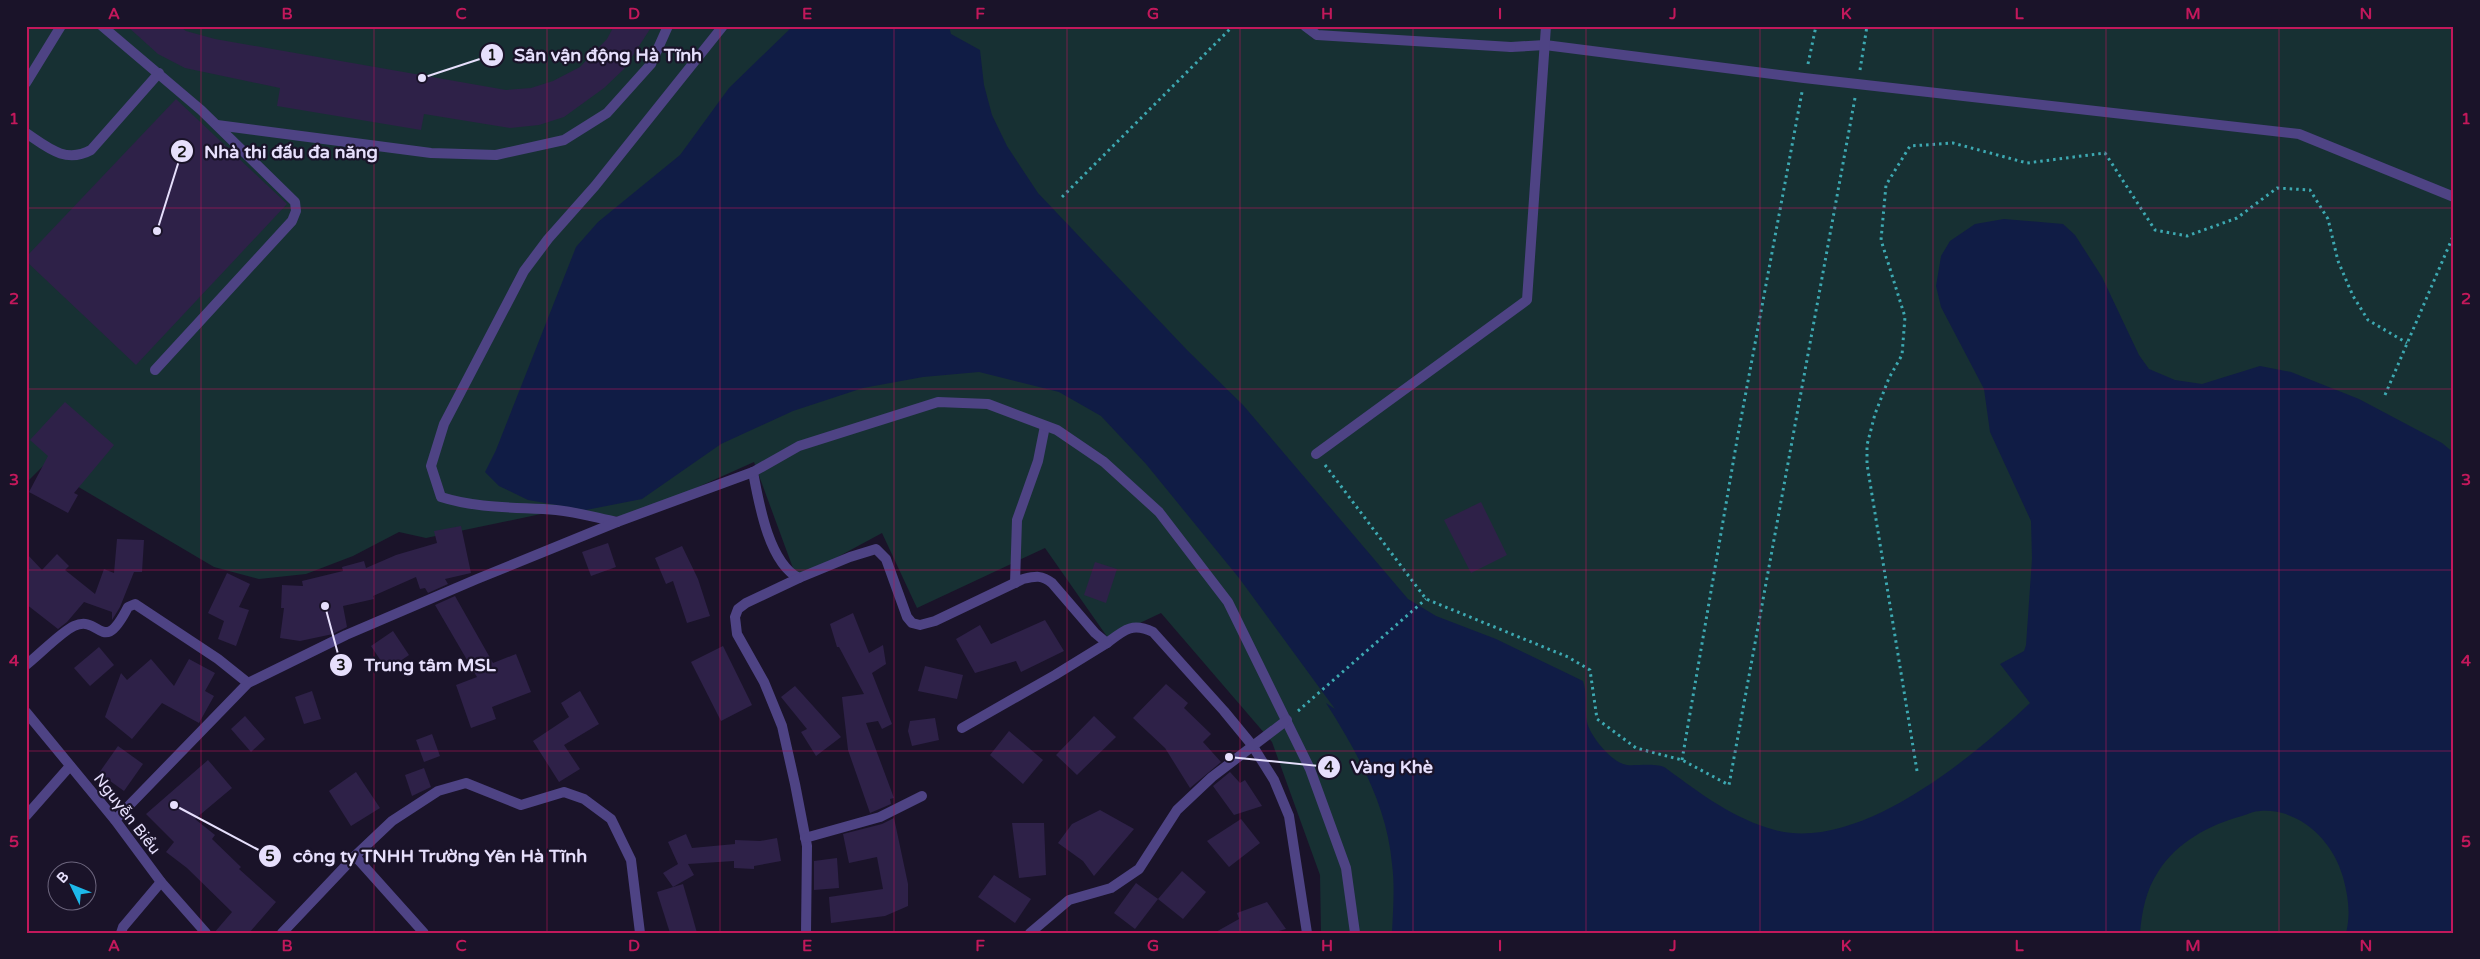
<svg xmlns="http://www.w3.org/2000/svg" width="2480" height="959" font-family="'Varela Round',sans-serif">
  <rect width="100%" height="100%" fill="#1a1329"/>
  <polygon fill="#173033" points="26,26 2454,26 2454,933 1321,933 1320,875 1272,742 1161,613 1108,638 1045,548 917,608 882,533 797,579 754,462 631,517 541,514 426,538 399,532 353,556 306,574 259,579 214,567 43,466 26,483"/>
  <path fill="#101c45" d="M793,26H949L951,34L980,50L984,85L992,115L1007,146L1038,193L1187,350L1243,405L1408,599L1436,616L1496,639L1583,681C1588,696 1584,708 1587,722C1590,736 1612,763 1627,765C1638,766 1659,762 1667,769C1701,794 1734,819 1775,830C1859,853 1974,756 2030,703L2000,664L2024,651L2026,645L2032,559L2031,521L1990,432L1984,389L1941,307L1936,286L1941,256L1950,241L1975,224L2004,219L2063,224L2075,235L2102,277L2139,355L2149,369L2175,380L2202,384L2260,366L2291,372L2359,399L2442,443L2454,453V933H2346C2351,913 2348,896 2343,877C2333,841 2300,808 2260,811C2254,811 2248,814 2242,816C2209,825 2177,842 2158,872C2146,890 2142,911 2140,933H1392C1393,910 1395,886 1392,864C1387,805 1357,752 1326,703L1335,709L1239,578L1146,464L1101,416L1059,392L979,372L923,377L863,388L793,411L721,444L642,499L586,510L528,500L499,486L485,472L496,450L576,247L598,222L680,155L729,88Z"/>
  <g fill="#2e2148">
    <polygon points="127,26 179,26 186,31 215,39 506,90 531,88 553,81 580,67 607,39 614,26 652,26 624,69 604,88 564,117 539,125 510,128 424,114 421,130 277,106 280,88 185,68 158,54"/>
    <polygon points="176,99 287,204 136,365 26,261 26,257"/>
    <polygon points="65,402 114,445 74,493 78,495 68,513 29,492 48,456 30,440"/>
    <polygon points="1481,502 1507,555 1471,573 1444,520"/>
    <polygon points="461,526 471,573 445,579 448,584 428,593 425,588 420,589 416,577 373,596 374,599 343,606 347,627 333,634 300,641 280,638 284,608 281,608 282,585 303,586 302,581 343,571 342,567 364,561 366,568 396,555 437,543 434,531"/>
    <polygon points="117,539 144,540 142,572 134,572 120,607 112,620 112,612 84,602 67,622 58,629 26,604 26,553 42,570 57,554 69,566 65,570 95,594 104,569 114,573"/>
    <polygon points="608,543 616,567 591,576 582,552"/>
    <polygon points="682,546 698,579 710,616 687,623 673,581 666,584 655,558"/>
    <polygon points="1095,562 1117,569 1106,603 1084,595"/>
    <polygon points="227,573 250,584 239,607 249,610 236,646 218,639 224,621 208,613"/>
    <polygon points="455,596 493,663 516,654 531,692 492,707 496,719 471,728 456,685 477,677 435,605"/>
    <polygon points="853,613 869,653 883,645 886,664 872,673 892,724 882,729 878,721 866,723 894,798 890,799 891,804 870,813 848,750 842,697 864,694 839,647 837,647 830,624"/>
    <polygon points="1045,620 1064,651 1021,672 1016,661 975,673 956,639 980,625 991,644"/>
    <polygon points="393,631 409,655 387,670 371,646"/>
    <polygon points="723,646 752,705 721,721 691,662"/>
    <polygon points="99,647 114,665 90,686 74,668"/>
    <polygon points="151,659 174,686 189,659 215,673 205,691 214,696 199,723 162,703 132,739 105,717 121,673 127,680"/>
    <polygon points="925,666 963,675 957,699 918,691"/>
    <polygon points="1166,684 1188,703 1184,708 1211,734 1203,742 1221,762 1190,788 1165,748 1133,718"/>
    <polygon points="795,686 841,737 816,756 801,732 807,729 781,697"/>
    <polygon points="312,691 321,719 304,724 295,697"/>
    <polygon points="580,691 599,724 564,745 580,769 559,782 533,741 569,717 561,703"/>
    <polygon points="245,716 265,739 251,752 231,729"/>
    <polygon points="1094,716 1116,737 1077,775 1056,755"/>
    <polygon points="935,718 939,740 912,746 908,731 910,721"/>
    <polygon points="1009,731 1043,760 1023,784 990,755"/>
    <polygon points="432,734 440,756 424,762 416,740"/>
    <polygon points="118,746 143,764 124,791 99,773"/>
    <polygon points="208,760 232,788 195,819 215,835 212,839 241,867 239,869 276,902 249,933 214,933 232,912 187,868 166,852 174,842 146,814"/>
    <polygon points="424,768 431,787 412,796 405,775"/>
    <polygon points="356,772 380,808 351,826 329,791"/>
    <polygon points="1230,772 1240,783 1245,780 1262,806 1234,815 1213,786"/>
    <polygon points="1100,810 1134,829 1094,876 1083,861 1058,843 1072,824"/>
    <polygon points="894,818 908,884 908,906 885,916 831,923 829,897 883,889 877,857 849,863 843,834 882,824"/>
    <polygon points="1241,819 1260,843 1229,867 1207,841"/>
    <polygon points="1012,823 1044,823 1046,875 1019,878"/>
    <polygon points="686,834 692,848 735,844 735,840 760,841 777,838 781,861 754,866 754,869 734,868 734,861 688,864 694,875 673,887 663,873 678,864 668,842"/>
    <polygon points="837,858 839,888 814,890 814,861"/>
    <polygon points="1182,871 1206,892 1183,919 1158,899"/>
    <polygon points="994,875 1031,899 1015,923 978,897"/>
    <polygon points="1136,883 1158,899 1135,929 1114,913"/>
    <polygon points="683,884 690,908 697,933 670,933 657,892"/>
    <polygon points="1267,902 1286,929 1272,933 1214,933 1239,919 1237,913"/>
  </g>
  <g fill="none" stroke-linecap="round" stroke-linejoin="round">
    <g stroke="#3da9b2" stroke-width="3" stroke-dasharray="2.5 4" stroke-linecap="butt">
      <polyline points="1808,64 1816,26"/>
      <polyline points="1860,70 1867,26"/>
      <polyline points="1062,197 1233,26"/>
      <polyline points="2385,395 2454,234"/>
      <polyline points="1325,465 1426,599 1568,657 1590,670 1597,719 1636,748 1682,760 1729,785 1855,98"/>
      <polyline points="1298,711 1426,599"/>
      <polyline points="1682,760 1737,440 1802,92"/>
      <polyline points="1917,771 1867,464 1867,445 1875,414 1889,378 1902,355 1905,317 1881,240 1886,185 1910,146 1953,143 2027,163 2105,153 2155,230 2187,236 2237,218 2277,188 2310,190 2328,219 2338,261 2353,296 2368,320 2407,343"/>
    </g>
    <g stroke="#4e4384" stroke-width="10">
      <polyline points="102,26 201,110 295,202 296,211 292,221 155,370"/>
      <polyline points="1511,47 1545,45 1804,78 2299,134 2454,197"/>
      <polyline points="26,83 61,26"/>
      <polyline points="217,125 431,153 496,155 564,140 607,113 651,64 668,26"/>
      <path d="M26,133C47,147 65,164 91,150L159,73"/>
    </g>
    <g stroke="#4e4384" stroke-width="10">
      <polyline points="1305,26 1317,35 1511,47"/>
      <polyline points="1316,454 1527,300 1546,26"/>
      <path d="M753,472C759,504 769,563 799,578L850,557L876,549L886,559L907,617L912,623L920,625L935,621L1023,579C1036,576 1042,575 1052,583L1095,633L1107,643C1124,630 1132,622 1153,632L1224,711L1252,745L1274,780L1289,816L1307,933"/>
      <path d="M617,522C597,518 577,512 556,510C517,507 479,509 441,497L431,466L444,424L524,271L548,239L595,186L723,26"/>
      <polyline points="799,578 746,603 738,609 735,617 737,634 764,682 782,726 795,784 807,846 806,933"/>
      <polyline points="1015,583 1017,520 1038,461 1045,426"/>
      <path d="M26,665C39,655 61,632 74,626C101,614 102,658 128,607L135,604L218,659L248,683"/>
      <polyline points="962,728 1055,675 1107,643"/>
      <polyline points="26,816 70,766"/>
      <polyline points="115,820 248,683 346,635 477,579 617,522 753,472 799,446 938,402 988,404 1057,430 1104,462 1159,512 1228,602 1310,769 1346,868 1355,933"/>
      <polyline points="805,838 880,817 922,796"/>
      <polyline points="355,856 424,933"/>
      <polyline points="121,933 123,927 161,882"/>
      <polyline points="282,933 355,856 392,821 438,791 466,783 521,805 564,792 584,799 611,819 631,860 640,933"/>
      <polyline points="1030,933 1069,900 1111,888 1139,869 1177,810 1212,777 1287,720"/>
    </g>
    <polyline stroke="#4e4384" stroke-width="10" points="26,712 115,820 161,882 206,933"/>
  </g>
  <path fill="none" stroke="#c2185b" stroke-width="1" stroke-opacity="0.55" d="M201,26V933M374,26V933M547,26V933M720,26V933M894,26V933M1067,26V933M1240,26V933M1413,26V933M1586,26V933M1760,26V933M1933,26V933M2106,26V933M2279,26V933M26,208H2454M26,389H2454M26,570H2454M26,751H2454"/>
  <g text-anchor="middle" dominant-baseline="central" stroke-width="4.5" stroke-linejoin="round" paint-order="stroke">
    <g font-size="16" fill="#e6dffc" stroke="#1a1329">
      <text transform="translate(127 814) rotate(52)">Nguyễn Biểu</text>
    </g>
  </g>
  <path fill="none" stroke="#e6dffc" stroke-width="2" d="M422 78L492 55M157 231L182 151M325 606L341 665M1229 757L1329 767M174 805L270 856"/>
  <g fill="#e6dffc" stroke="#1a1329" stroke-width="2">
    <circle cx="422" cy="78" r="5"/>
    <circle cx="157" cy="231" r="5"/>
    <circle cx="325" cy="606" r="5"/>
    <circle cx="1229" cy="757" r="5"/>
    <circle cx="174" cy="805" r="5"/>
    <circle cx="492" cy="55" r="12"/>
    <circle cx="182" cy="151" r="12"/>
    <circle cx="341" cy="665" r="12"/>
    <circle cx="1329" cy="767" r="12"/>
    <circle cx="270" cy="856" r="12"/>
  </g>
  <g font-size="15" text-anchor="middle" font-weight="bold" fill="#111">
    <text x="492" y="60">1</text>
    <text x="182" y="157">2</text>
    <text x="341" y="670">3</text>
    <text x="1329" y="772">4</text>
    <text x="270" y="861">5</text>
  </g>
  <g font-size="18" text-anchor="middle" font-weight="bold" fill="#e6dffc" stroke="#1a1329" stroke-width="4.5" stroke-linejoin="round" paint-order="stroke">
    <text x="608" y="61">Sân vận động Hà Tĩnh</text>
    <text x="291" y="158">Nhà thi đấu đa năng</text>
    <text x="430" y="671">Trung tâm MSL</text>
    <text x="1392" y="773">Vàng Khè</text>
    <text x="440" y="862">công ty TNHH Trường Yên Hà Tĩnh</text>
  </g>
  <rect width="2480" height="959" fill="none" stroke="#1a1329" stroke-width="55"/>
  <g transform="translate(72 886) rotate(313)"><circle r="24" fill="#1a1329" stroke="#6c657d"/>
  <path d="M0-4L9 19L0 12L-9 19Z" fill="#1db9ea"/>
  <text y="-8" font-size="14" font-weight="bold" text-anchor="middle" fill="#e6dffc">B</text>
  </g>
  <rect x="28" y="28" width="2424" height="904" fill="none" stroke="#c2185b" stroke-width="2"/>
  <g font-size="16" text-anchor="middle" font-weight="bold" fill="#c2185b">
    <text x="114" y="19">A</text>
    <text x="287" y="19">B</text>
    <text x="461" y="19">C</text>
    <text x="634" y="19">D</text>
    <text x="807" y="19">E</text>
    <text x="980" y="19">F</text>
    <text x="1153" y="19">G</text>
    <text x="1327" y="19">H</text>
    <text x="1500" y="19">I</text>
    <text x="1673" y="19">J</text>
    <text x="1846" y="19">K</text>
    <text x="2019" y="19">L</text>
    <text x="2193" y="19">M</text>
    <text x="2366" y="19">N</text>
    <text x="14" y="124">1</text>
    <text x="2466" y="124">1</text>
    <text x="14" y="304">2</text>
    <text x="2466" y="304">2</text>
    <text x="14" y="485">3</text>
    <text x="2466" y="485">3</text>
    <text x="14" y="666">4</text>
    <text x="2466" y="666">4</text>
    <text x="14" y="847">5</text>
    <text x="2466" y="847">5</text>
    <text x="114" y="951">A</text>
    <text x="287" y="951">B</text>
    <text x="461" y="951">C</text>
    <text x="634" y="951">D</text>
    <text x="807" y="951">E</text>
    <text x="980" y="951">F</text>
    <text x="1153" y="951">G</text>
    <text x="1327" y="951">H</text>
    <text x="1500" y="951">I</text>
    <text x="1673" y="951">J</text>
    <text x="1846" y="951">K</text>
    <text x="2019" y="951">L</text>
    <text x="2193" y="951">M</text>
    <text x="2366" y="951">N</text>
  </g>
</svg>
